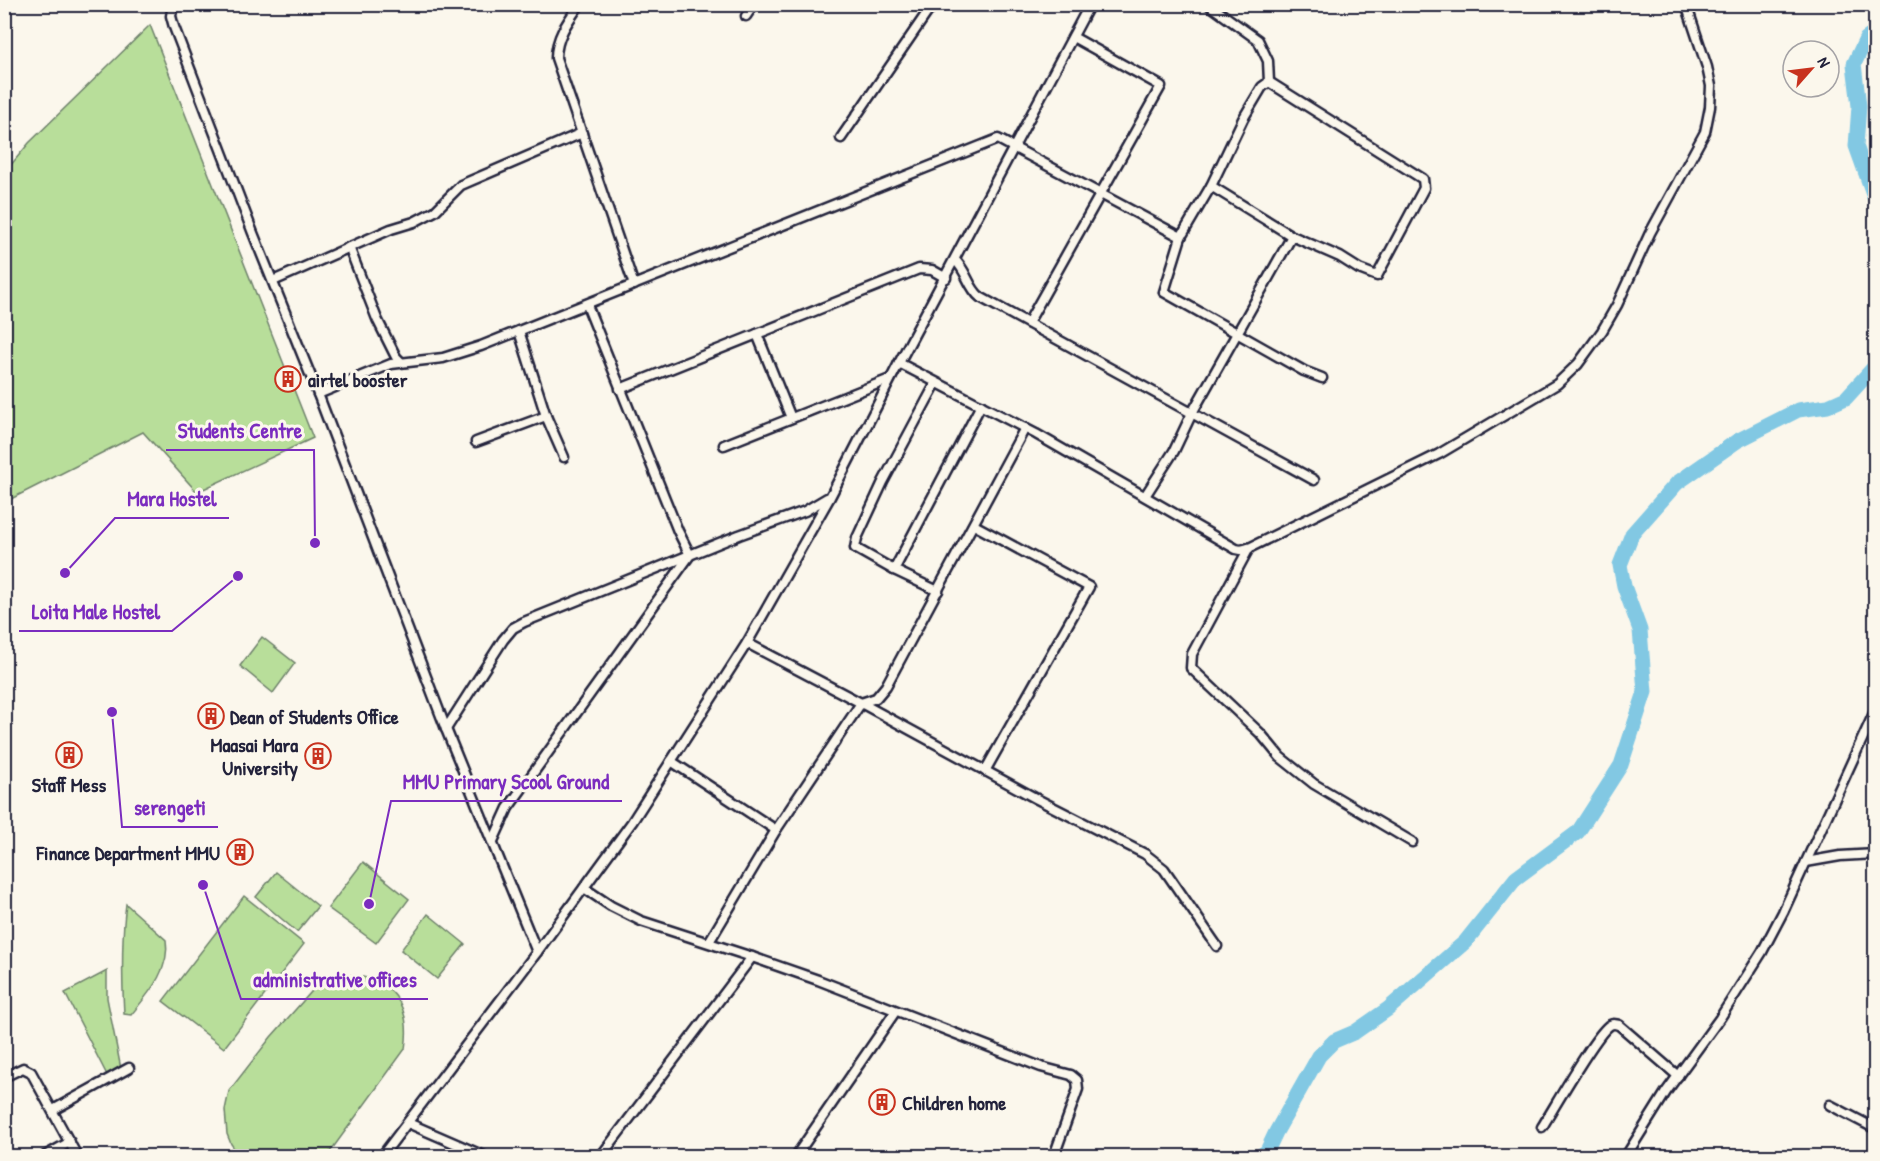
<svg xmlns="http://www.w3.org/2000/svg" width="1880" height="1161" font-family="'Patrick Hand',sans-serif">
  <rect width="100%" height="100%" fill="#fbf7ec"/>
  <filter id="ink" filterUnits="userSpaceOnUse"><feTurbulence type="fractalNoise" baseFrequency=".0167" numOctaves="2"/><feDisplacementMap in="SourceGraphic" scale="12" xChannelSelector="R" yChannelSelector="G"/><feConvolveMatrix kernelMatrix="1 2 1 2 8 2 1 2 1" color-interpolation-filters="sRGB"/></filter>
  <g filter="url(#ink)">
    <g fill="#b8de9a" stroke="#6d806a" stroke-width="1.5">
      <polygon points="150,25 313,438 197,492 143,432 5,502 5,172 29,143"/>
      <polygon points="262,637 295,663 273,693 240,666"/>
      <polygon points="363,862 409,899 376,943 328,908"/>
      <polygon points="276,872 318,906 297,932 256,897"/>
      <polygon points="244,896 304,944 224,1048 163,1001"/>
      <path d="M126,904L166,940C171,969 148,994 131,1015L124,1014C122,977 121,941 126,904Z"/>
      <polygon points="428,914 465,944 437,979 401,950"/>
      <polygon points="107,971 107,998 121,1069 108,1077 65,993"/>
      <path d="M347,975C392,977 412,1005 405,1049L327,1156H240L231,1144L227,1134L225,1110L229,1091L271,1037L320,982L335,976Z"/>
    </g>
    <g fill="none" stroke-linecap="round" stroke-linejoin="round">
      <g stroke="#82c8e3" stroke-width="15">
        <polyline points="1876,32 1866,39 1854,64 1859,106 1856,146 1876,202"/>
        <polyline points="1260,1156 1267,1151 1276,1132 1319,1056 1334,1041 1355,1032 1388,1009 1465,942 1516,878 1578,832 1621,765 1645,692 1640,630 1624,586 1620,565 1632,534 1677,483 1737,441 1798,410 1828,406 1846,398 1876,365"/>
      </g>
      <g stroke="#22223b" stroke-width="13">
        <g id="minor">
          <polyline points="173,4 171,16 174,27 253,233 318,394 446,729 537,952 382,1156"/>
          <path d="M580,4C568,21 556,37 556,58L634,285"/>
          <polyline points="1208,4 1258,40 1268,61 1269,82"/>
          <polyline points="746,16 754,4"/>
          <polyline points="1269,82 1262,87 1243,119 1211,186 1181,237 1164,292 1304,371 1322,378"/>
          <polyline points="841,138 933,4"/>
          <polyline points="1211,186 1292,236 1340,257 1359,269 1377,276 1424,188 1423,179 1269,82"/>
          <polyline points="349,247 377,319 396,357 401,362"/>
          <path d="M955,260C967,271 968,287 980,297L1314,480"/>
          <polyline points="273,281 391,229 414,222 435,211 461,185 582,133"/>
          <polyline points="1028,323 1161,86 1073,37"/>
          <polyline points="519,331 546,416 564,457"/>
          <polyline points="757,334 791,418"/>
          <polyline points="899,363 1036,434 1236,549 1241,550 1249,548 1439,454 1557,384 1578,364 1602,331 1617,305 1650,233 1705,132 1710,107 1711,86 1707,67 1686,4"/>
          <polyline points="936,383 883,482 857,538 855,548 894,570 938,591"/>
          <polyline points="620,389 919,269 932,270 946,278"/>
          <polyline points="318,394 391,364 443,358 481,346 998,139 1181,237"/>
          <polyline points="476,442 546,416"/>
          <polyline points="724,445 890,379"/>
          <polyline points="1145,496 1174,451 1192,413 1292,236"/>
          <polyline points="974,525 1089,587 985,771"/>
          <polyline points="1249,548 1192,654 1191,668 1261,734 1280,757 1314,784 1412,842"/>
          <polyline points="894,570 981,405"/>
          <polyline points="747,643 861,703 1037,799 1145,854 1164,869 1217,946"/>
          <polyline points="446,729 503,640 513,628 524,622 739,535 805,511 827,498"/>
          <polyline points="671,761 776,830"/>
          <polyline points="493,841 508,808 690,555 678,531 587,305"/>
          <polyline points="1806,862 1840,856 1876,854"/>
          <polyline points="584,888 611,906 641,921 752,957 818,980 1041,1067 1071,1075 1077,1080 1078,1089 1054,1156"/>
          <polyline points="709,942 776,830 861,703 876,698 886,686 1025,428"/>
          <polyline points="537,952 632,822 747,643 830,497 899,363 1090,4"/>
          <polyline points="4,1077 23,1068 31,1072 77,1156"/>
          <polyline points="1830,1105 1876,1129"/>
          <polyline points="53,1110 129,1068"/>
          <polyline points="408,1123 484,1156"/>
          <path d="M1542,1127C1553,1110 1596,1033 1610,1025C1614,1023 1614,1024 1619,1025L1678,1076"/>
          <polyline points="45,1156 70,1142"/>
          <polyline points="601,1156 752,957"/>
          <polyline points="796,1156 895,1012"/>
          <polyline points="1626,1156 1666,1092 1720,1018 1762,952 1783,912 1876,709"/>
        </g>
      </g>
      <use href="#minor" stroke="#fbf7ec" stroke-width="8"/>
    </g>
  </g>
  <defs>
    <g id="building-ring" transform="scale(1.35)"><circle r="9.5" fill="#fbf7ec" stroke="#c8321e" stroke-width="1.5"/><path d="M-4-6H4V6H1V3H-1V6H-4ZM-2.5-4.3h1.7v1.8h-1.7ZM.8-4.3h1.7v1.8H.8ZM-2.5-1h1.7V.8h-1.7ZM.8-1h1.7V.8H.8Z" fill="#c8321e"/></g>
  </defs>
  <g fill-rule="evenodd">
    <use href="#building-ring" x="288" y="379"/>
    <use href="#building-ring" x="211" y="716"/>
    <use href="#building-ring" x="69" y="755"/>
    <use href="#building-ring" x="318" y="756"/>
    <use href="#building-ring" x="240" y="852"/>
    <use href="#building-ring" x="882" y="1102"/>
  </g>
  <g text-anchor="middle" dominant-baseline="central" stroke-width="6" stroke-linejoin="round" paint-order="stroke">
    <g font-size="20" font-weight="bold" fill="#22223b" stroke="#fbf7ec" text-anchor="start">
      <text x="308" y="379">airtel booster</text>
      <text x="230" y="716">Dean of Students Office</text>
      <text x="298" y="744" text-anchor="end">Maasai Mara<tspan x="298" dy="23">University</tspan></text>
      <text x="69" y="784" text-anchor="middle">Staff Mess</text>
      <text x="220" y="852" text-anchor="end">Finance Department MMU</text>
      <text x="902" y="1102">Children home</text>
    </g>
  </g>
  <path fill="none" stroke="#7b2cbf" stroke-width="2" d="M315 543L314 450H166M65 573L115 518H229M238 576L172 631H19M369 904L391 801H622M112 712L122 827H218M203 885L241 999H428"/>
  <g fill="#7b2cbf" stroke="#fbf7ec" stroke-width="2">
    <circle cx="315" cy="543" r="6"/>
    <circle cx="65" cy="573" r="6"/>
    <circle cx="238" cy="576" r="6"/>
    <circle cx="369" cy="904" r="6"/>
    <circle cx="112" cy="712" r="6"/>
    <circle cx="203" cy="885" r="6"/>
  </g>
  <g font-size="21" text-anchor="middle" font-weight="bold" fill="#7b2cbf" stroke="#fbf7ec" stroke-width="6" stroke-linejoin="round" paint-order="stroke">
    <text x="240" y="438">Students Centre</text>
    <text x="172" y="506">Mara Hostel</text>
    <text x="96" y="619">Loita Male Hostel</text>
    <text x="506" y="789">MMU Primary Scool Ground</text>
    <text x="170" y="815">serengeti</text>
    <text x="335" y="987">administrative offices</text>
  </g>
  <rect width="1880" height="1161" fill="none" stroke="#fbf7ec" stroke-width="24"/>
  <rect x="12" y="12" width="1856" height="1137" fill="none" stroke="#22223b" stroke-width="2" filter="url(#ink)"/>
  <g transform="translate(1811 69) rotate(62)"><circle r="28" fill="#fbf7ec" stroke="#a4a2a5" stroke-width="1.5"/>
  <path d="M0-4.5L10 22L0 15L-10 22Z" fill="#c8321e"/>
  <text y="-9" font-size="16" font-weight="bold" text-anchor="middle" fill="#22223b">N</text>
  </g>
</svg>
